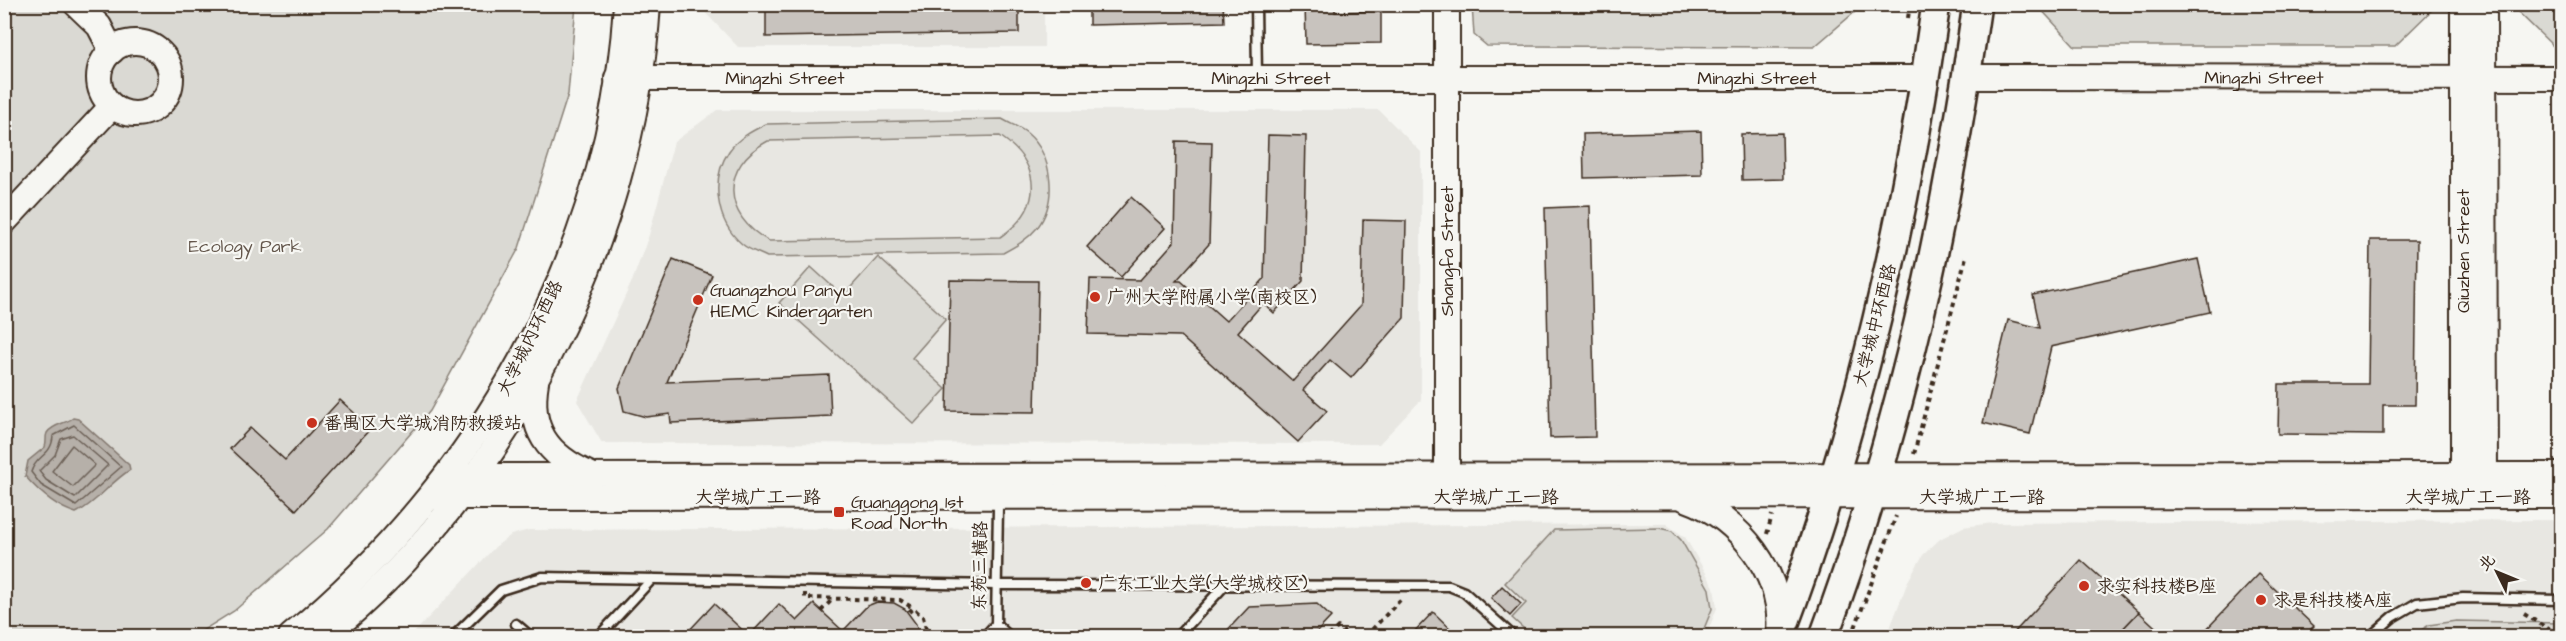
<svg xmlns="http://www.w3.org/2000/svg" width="2566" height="641" font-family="'Architects Daughter','LXGW WenKai TC',sans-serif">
  <rect width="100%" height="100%" fill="#f6f6f2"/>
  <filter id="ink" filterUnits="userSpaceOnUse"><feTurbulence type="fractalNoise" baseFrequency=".0167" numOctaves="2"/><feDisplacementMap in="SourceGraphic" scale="12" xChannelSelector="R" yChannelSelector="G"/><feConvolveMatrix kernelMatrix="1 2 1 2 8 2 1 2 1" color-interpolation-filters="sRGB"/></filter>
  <g filter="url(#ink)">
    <g fill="#e8e7e2">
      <polygon points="698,5 1044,5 1044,47 738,47"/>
      <polygon points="717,110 1379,110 1421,152 1421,400 1379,444 602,443 577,401 633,279 649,235 674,142"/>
      <polygon points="2561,520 2561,636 1887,636 1908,581 1923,555 1940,539 1963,527 1993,523"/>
      <polygon points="1666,524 1685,537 1714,587 1717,608 1706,636 411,636 495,547 511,535 529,530"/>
    </g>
    <g fill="#dad9d3" stroke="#8a8278" stroke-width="1.5" fill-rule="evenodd">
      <polygon points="4,5 576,5 568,94 519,248 430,411 328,529 234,611 194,636 5,636"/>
      <polygon points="1472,5 1472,4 1858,5 1857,10 1814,47 1487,46 1474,35"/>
      <polygon points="2037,5 2437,5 2395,46 2075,46"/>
      <polygon points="2511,5 2561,5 2561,46 2553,46"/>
      <path d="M1002,119C1010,124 1020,127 1027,133C1053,155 1058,201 1037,228C1027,240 1016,246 1003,253L767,257C759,253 749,250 742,244C716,222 710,179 729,151C738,138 752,131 766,124ZM1000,136C1042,165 1044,208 1000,237L769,241C722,216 720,166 768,141Z"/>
      <polygon points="878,257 946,319 912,358 946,389 914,424 779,303 811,267 843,296"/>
      <polygon points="1659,528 1672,531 1681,540 1709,589 1712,609 1701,636 1532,636 1512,618 1526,603 1505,583 1554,530"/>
      <polygon points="2456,621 2561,623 2561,636 2412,636 2429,625"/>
    </g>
    <path fill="#b6b0a9" stroke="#857a71" stroke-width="1.5" d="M73,418L78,419L129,465L130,470C110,482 97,503 76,513C56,507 39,492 25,476L28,461L45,447C47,442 45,437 47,433C53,424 65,424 73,418Z"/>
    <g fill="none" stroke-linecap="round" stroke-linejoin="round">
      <g stroke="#6c6056" stroke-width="1.5">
        <path d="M74,425L121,467L76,506L41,485L31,472C36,455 52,456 53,436Z"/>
        <polygon points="73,435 108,465 75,498 46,480 39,471 55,455 61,439"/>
        <polygon points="72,445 95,465 73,487 52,471"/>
      </g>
    </g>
    <g fill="#c8c3be" stroke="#3b2a1e" stroke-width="1.5">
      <polygon points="766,4 1019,4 1019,33 766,37"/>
      <polygon points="1089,4 1223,4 1224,22 1089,25"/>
      <polygon points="1305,4 1335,4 1335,12 1381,11 1381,43 1306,44"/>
      <polygon points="1701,131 1702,175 1584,178 1583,134"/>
      <polygon points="1782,133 1783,179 1742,180 1741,134"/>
      <polygon points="1268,135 1306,136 1303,281 1274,313 1263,303 1238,332 1293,381 1361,305 1363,220 1406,221 1404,318 1351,378 1330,360 1303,390 1327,411 1298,442 1180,336 1088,334 1090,279 1140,280 1174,242 1176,141 1212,142 1209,244 1176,281 1181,281 1226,321 1264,279"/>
      <polygon points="1131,197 1165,228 1121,277 1087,247"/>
      <polygon points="1590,206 1595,437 1550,438 1545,208"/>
      <polygon points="2370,240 2417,240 2415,405 2383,405 2383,435 2278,434 2279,384 2368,384"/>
      <polygon points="673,259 712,275 667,382 829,375 831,416 671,423 670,414 646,417 624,411 619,388"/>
      <polygon points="2198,259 2210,312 2051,347 2030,434 1983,423 2008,320 2040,328 2033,295"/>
      <polygon points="950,280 1038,281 1035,412 947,411"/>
      <polygon points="340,400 371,428 296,510 230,449 250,428 285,460"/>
      <polygon points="2081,560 2139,612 2116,636 2011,636"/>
      <polygon points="2259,574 2314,626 2304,636 2200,636"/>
      <polygon points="1502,586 1521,604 1510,616 1491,598"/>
      <polygon points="877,602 894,603 905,609 916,624 919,636 749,636 779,604 797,621 814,604 843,631 867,606"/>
      <polygon points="714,604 749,636 684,636"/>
      <polygon points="1317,604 1331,617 1313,636 1222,636 1249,607"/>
      <polygon points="1433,612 1457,635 1459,636 1410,636"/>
      <polygon points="2139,612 2165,636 2116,636"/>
    </g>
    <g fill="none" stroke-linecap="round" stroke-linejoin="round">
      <g stroke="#3b2a1e" stroke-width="13">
        <g id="lane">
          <polyline points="1256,4 1257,76"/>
          <polyline points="516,624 530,636"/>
          <polyline points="996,624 1009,636"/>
          <polyline points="454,636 501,590 542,577 997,585 1449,586 1464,592 1513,636"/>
          <polyline points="599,636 652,579"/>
          <polyline points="985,636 996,624 998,508"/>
          <polyline points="1178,636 1224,586"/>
          <polyline points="2371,636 2393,617 2417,603 2463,598 2562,600"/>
        </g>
      </g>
      <g stroke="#3b2a1e" stroke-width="28">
        <g id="secondary">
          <polyline points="76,4 99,26 112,51"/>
          <polyline points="1447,4 1447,491"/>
          <polyline points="2484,4 2485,491"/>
          <circle cx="135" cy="78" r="36"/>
          <path id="s1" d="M1967,77L2562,78"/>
          <path id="s2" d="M617,78H1926"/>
          <polyline points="4,222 112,106"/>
          <path d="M536,382C528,429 547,455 589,474"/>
          <polyline points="447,476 2562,475"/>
          <polyline points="2463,491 2463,4"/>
          <polyline points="430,497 2562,496"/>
          <path d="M1686,499C1740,518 1784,575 1779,633"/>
          <path d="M291,636C479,482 612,251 626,4"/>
          <path d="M325,636C508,488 634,240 648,4"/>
        </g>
      </g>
      <g stroke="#3b2a1e" stroke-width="32">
        <g id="primary">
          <path d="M1780,636C1857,433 1906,220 1936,4"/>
          <path d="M1824,636C1900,433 1947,220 1977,4"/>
        </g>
      </g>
      <g stroke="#3b2a1e" stroke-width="4" stroke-dasharray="4.5 4.5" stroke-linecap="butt">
        <polyline points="1908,18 1910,4"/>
        <polyline points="1914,454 1966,257"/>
        <polyline points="1767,534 1772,515"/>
        <polyline points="805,593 805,598 900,600 913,608"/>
        <polyline points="821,611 833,599"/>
        <polyline points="909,612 913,608 923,617 928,636"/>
        <polyline points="2524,614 2560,636"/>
        <polyline points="928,633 948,636"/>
        <polyline points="1457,635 1459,636"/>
        <polyline points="1329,636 1338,627 1349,636"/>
        <polyline points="1366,636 1401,599"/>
        <polyline points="1852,636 1896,516"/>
      </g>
      <use href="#lane" stroke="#f6f6f2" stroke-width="8"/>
      <use href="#secondary" stroke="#f6f6f2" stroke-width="24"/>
      <use href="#primary" stroke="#f6f6f2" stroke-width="27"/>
    </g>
  </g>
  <g fill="#c8321e" stroke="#f6f6f2" stroke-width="2">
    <circle cx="1095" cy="297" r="6"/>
    <circle cx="698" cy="300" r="6"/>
    <circle cx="312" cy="423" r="6"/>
    <rect x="833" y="506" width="12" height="12" rx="3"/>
    <circle cx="1086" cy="583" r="6"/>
    <circle cx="2084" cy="586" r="6"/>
    <circle cx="2261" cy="600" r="6"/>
  </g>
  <g text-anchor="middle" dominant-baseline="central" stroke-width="4.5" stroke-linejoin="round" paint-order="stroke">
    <g font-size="18" fill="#3b2a1e" stroke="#f6f6f2">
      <text stroke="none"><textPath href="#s1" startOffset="297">Mingzhi Street</textPath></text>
      <text stroke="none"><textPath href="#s2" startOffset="168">Mingzhi Street</textPath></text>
      <text stroke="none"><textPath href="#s2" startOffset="654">Mingzhi Street</textPath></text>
      <text stroke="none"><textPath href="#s2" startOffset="1140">Mingzhi Street</textPath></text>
      <text transform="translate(1447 251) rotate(-90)">Shangfa Street</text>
      <text transform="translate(2463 251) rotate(-90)">Qiuzhen Street</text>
      <text transform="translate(1875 325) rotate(-76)">大学城中环西路</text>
      <text transform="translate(530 338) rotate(-64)">大学城内环西路</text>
      <text x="758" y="497">大学城广工一路</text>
      <text x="1496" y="497">大学城广工一路</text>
      <text x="1982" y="497">大学城广工一路</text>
      <text x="2468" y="497">大学城广工一路</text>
      <text transform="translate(980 566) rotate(-89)">东苑三横路</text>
    </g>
    <g font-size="18" fill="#63564b" stroke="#f6f6f2">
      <text x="245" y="246">Ecology Park</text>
    </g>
    <g font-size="18" fill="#3b2a1e" stroke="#f6f6f2" text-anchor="start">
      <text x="710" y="290">Guangzhou Panyu<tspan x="710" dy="21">HEMC Kindergarten</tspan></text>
      <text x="1107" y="297">广州大学附属小学(南校区)</text>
      <text x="324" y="423">番禺区大学城消防救援站</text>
      <text x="851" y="502">Guanggong 1st<tspan x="851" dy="21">Road North</tspan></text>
      <text x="1098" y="583">广东工业大学(大学城校区)</text>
      <text x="2096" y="586">求实科技楼B座</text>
      <text x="2273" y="600">求是科技楼A座</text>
    </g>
  </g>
  <rect width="2566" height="641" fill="none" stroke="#f6f6f2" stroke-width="24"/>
  <rect x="12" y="12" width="2542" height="617" fill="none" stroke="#3b2a1e" stroke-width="2" filter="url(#ink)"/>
  <g transform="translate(2497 572) rotate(313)" stroke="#f6f6f2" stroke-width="4.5" paint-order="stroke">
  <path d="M0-4.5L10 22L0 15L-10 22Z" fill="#3b2a1e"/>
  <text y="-9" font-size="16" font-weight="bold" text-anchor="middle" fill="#3b2a1e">北</text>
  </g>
</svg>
